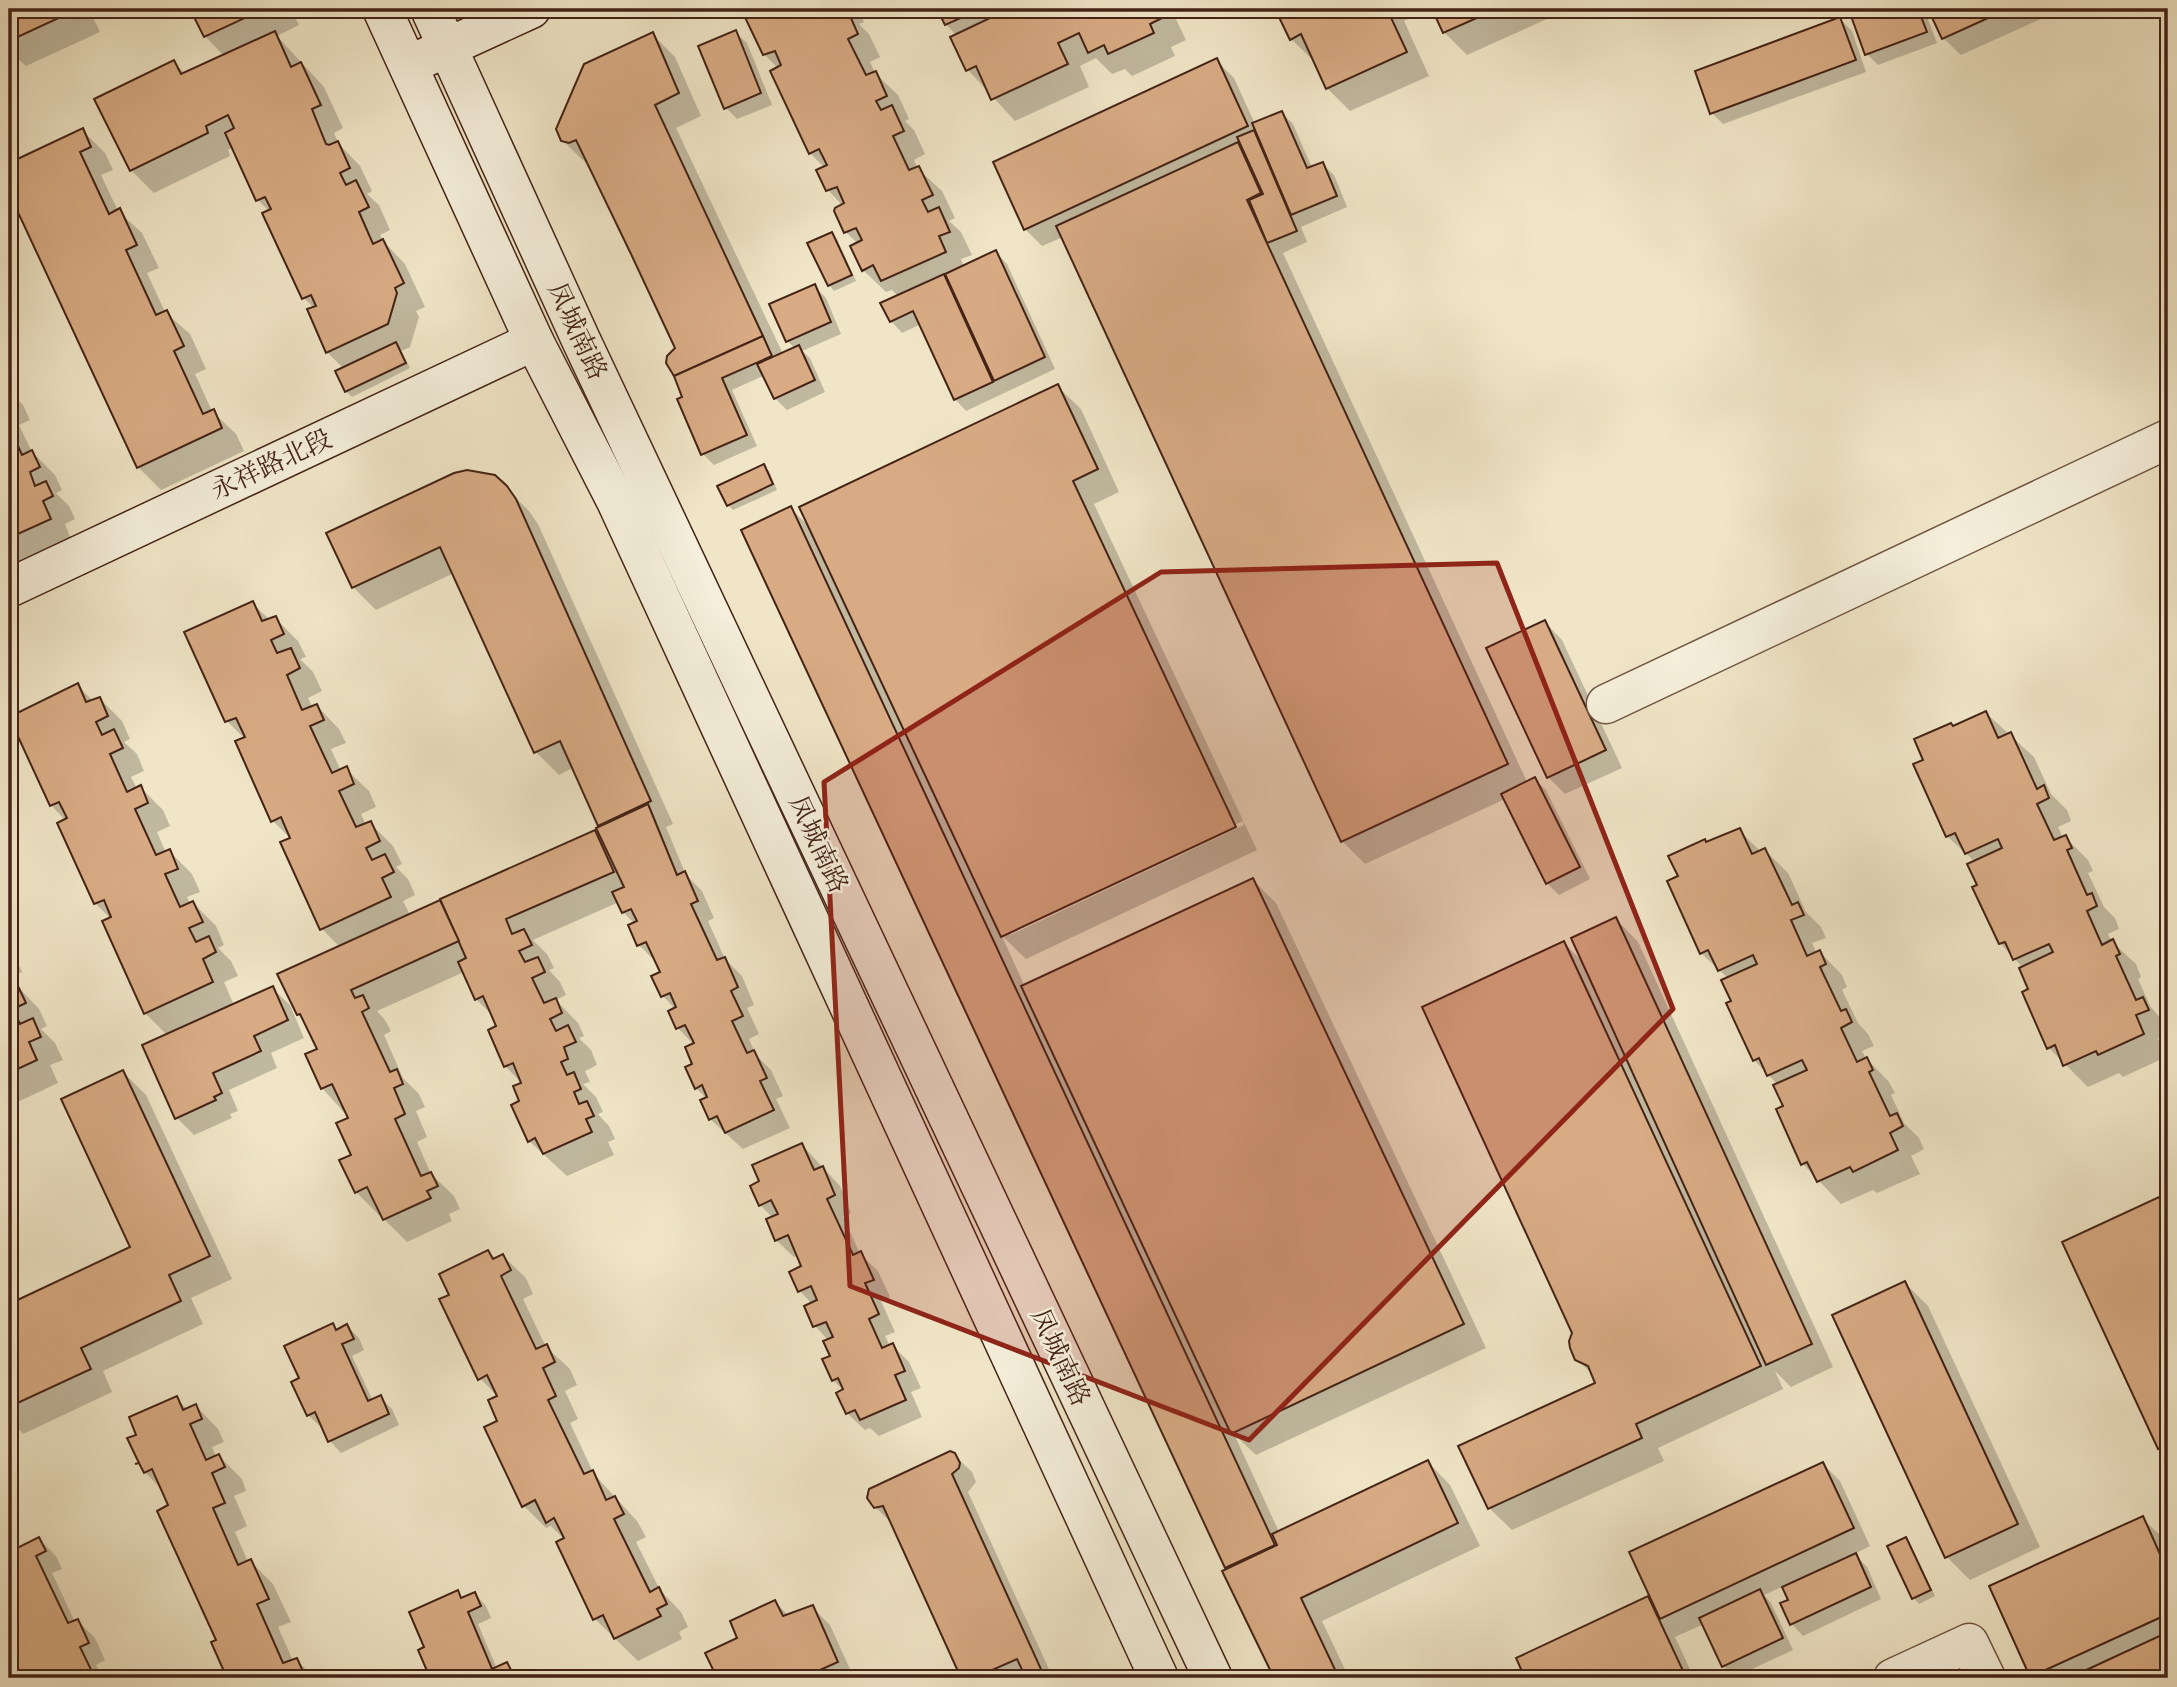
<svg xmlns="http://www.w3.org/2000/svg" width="2177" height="1687" font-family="'IM FELL Great Primer','Noto Serif SC',serif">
  <rect width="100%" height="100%" fill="#f0e6c7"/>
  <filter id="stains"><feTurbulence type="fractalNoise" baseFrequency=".00286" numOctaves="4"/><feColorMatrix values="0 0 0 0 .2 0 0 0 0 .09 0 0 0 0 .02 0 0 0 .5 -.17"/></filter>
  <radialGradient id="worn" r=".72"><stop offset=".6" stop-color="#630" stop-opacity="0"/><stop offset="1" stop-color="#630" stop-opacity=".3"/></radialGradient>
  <g fill="#0003" fill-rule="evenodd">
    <polygon points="9,9 89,9 100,32 26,66 9,51"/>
    <polygon points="192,9 291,9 299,25 277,36 324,87 343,128 334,133 339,144 360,166 372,191 367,194 379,205 390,230 380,235 384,242 405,264 425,307 416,311 419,317 410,347 401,351 410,368 352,397 346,391 337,372 344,369 327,352 314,308 304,298 270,212 258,200 233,147 228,150 230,156 154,193 131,170 174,62 185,74 224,56 205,36"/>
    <polygon points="743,9 858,9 864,22 859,24 869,34 880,57 870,62 875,73 898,95 909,119 905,121 914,130 925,154 914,160 918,169 942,191 955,218 949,221 961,232 972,255 961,259 964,267 996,252 1007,264 1055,369 966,411 955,399 921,324 902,333 891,321 899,297 892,290 886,292 863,270 858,244 846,232 843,206 828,190 825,168 810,153 779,69 764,54"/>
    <polygon points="939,9 1185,9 1174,15 1186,40 1171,47 1175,56 1132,76 1125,69 1112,74 1096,58 1080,66 1089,87 1015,121 968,70 957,36 946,24"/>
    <polygon points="1283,9 1432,9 1404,21 1429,76 1350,111 1327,88 1314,61 1291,39 1286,11"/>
    <polygon points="1434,9 1542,9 1547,19 1467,55 1444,32"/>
    <polygon points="1866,9 1924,9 1937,43 1878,65 1867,54 1852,14"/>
    <polygon points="1930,9 2063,9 1961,55 1943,38"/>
    <polygon points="1840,19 1852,31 1866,72 1723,124 1712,113"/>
    <polygon points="735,32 747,43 772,105 737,119 726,108"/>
    <polygon points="652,34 675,57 701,116 676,128 783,354 795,348 787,341 815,287 826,298 841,334 802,351 810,358 825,392 787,410 775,398 765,375 732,390 757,446 714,465 703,454 684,397 677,348 590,164 586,163 562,140"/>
    <polygon points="1216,60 1234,78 1255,124 1282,113 1293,124 1312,168 1322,164 1334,175 1347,207 1301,227 1307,242 1283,253 1527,782 1535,779 1546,790 1590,879 1559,895 1547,883 1505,799 1365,864 1342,841 1063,237 1042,246 1025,229"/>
    <polygon points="82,130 105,153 113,170 101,175 118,211 142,233 159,268 147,273 165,312 190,334 206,369 195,374 212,411 236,434 244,451 161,490 138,467 9,189 9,165"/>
    <polygon points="832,234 837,239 856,281 834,291 829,285"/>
    <polygon points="9,375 16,391 11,393 23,405 30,420 19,425 32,452 55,475 62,490 56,493 69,506 75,519 65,524 72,542 9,571"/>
    <path d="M1058,387L1081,409L1119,492L1094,504L1257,850L1026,959L1002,936L1025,987L1253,880L1276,903L1486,1348L1256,1455L1234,1434L1279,1532L1428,1462L1450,1485L1480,1546L1322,1621L1349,1678H1276L1225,1572L1228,1570L743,530L791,508L809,527ZM1243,821L1244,825L1010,935V931Z"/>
    <polygon points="763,466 769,471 777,490 733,510 728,505"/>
    <polygon points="505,487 529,511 538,524 673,824 666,827 686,875 702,891 714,918 708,921 725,959 742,976 754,1005 747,1008 759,1034 749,1039 756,1055 771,1070 783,1096 776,1099 790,1128 743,1149 710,1119 707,1099 696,1088 694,1045 678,1028 675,1009 663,996 662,973 656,962 639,945 635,924 623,912 619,902 533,940 547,954 554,968 549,970 560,982 566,995 556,1000 578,1023 584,1036 579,1038 591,1050 597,1065 585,1071 590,1082 583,1084 596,1097 603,1112 598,1114 609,1126 615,1139 608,1142 614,1155 567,1176 529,1141 522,1102 523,1084 505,1066 499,1027 494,1017 476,999 464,972 377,1011 385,1020 391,1031 384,1035 403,1078 419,1094 425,1107 416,1111 427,1137 417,1142 431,1174 454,1196 460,1209 449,1214 452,1221 407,1242 384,1219 381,1213 379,1215 356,1192 350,1119 322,1088 319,1049 306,1023 298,1014 340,947 322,929 291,839 273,821 245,739 227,721 252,603 270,620 275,618 298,641 306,657 300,659 313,672 322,691 308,698 313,708 317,706 339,729 346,743 331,749 341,771 346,769 369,791 376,807 361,814 366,825 370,823 393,846 402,864 396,867 408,879 415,895 403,901 410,915 595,832 604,841 602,827 574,767 559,775 536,752 454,573 376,610 353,587"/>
    <polygon points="1545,622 1562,640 1622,768 1565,794 1548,777"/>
    <polygon points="77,685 93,701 100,699 122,721 130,739 124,742 137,754 144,771 131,777 137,789 140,787 163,810 170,826 157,832 166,853 169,851 192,874 200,892 187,897 190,904 193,903 216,926 224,945 218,948 231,961 238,976 224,982 234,1005 272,988 290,1005 304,1038 271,1053 277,1068 229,1090 238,1111 230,1114 232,1118 194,1135 177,1118 167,1035 145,1013 111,919 95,903 66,821 51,805 10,716"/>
    <polygon points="1986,713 2034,757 2051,794 2067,810 2071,821 2058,827 2063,838 2065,837 2088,860 2093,871 2088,873 2104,907 2115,918 2119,929 2108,934 2112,942 2136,964 2141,977 2138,979 2150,1006 2168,1027 2168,1034 2158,1038 2166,1057 2123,1077 2119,1073 2088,1087 2049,1048 2023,968 2000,943 1979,885 1975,862 1947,836 1925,761 1954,728"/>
    <polygon points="1739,830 1761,852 1765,850 1788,873 1806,912 1821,927 1826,938 1812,943 1817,954 1820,952 1842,975 1847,987 1842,990 1858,1023 1868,1034 1874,1046 1862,1051 1866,1058 1889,1082 1895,1093 1891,1095 1904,1123 1919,1138 1924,1149 1911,1156 1920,1174 1877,1193 1873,1190 1841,1204 1803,1164 1778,1085 1754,1060 1733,1001 1729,979 1701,953 1680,877 1707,844"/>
    <polygon points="1616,919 1638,942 1833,1367 1791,1387 1775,1371 1783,1389 1658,1448 1664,1461 1512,1530 1489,1508 1598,1384 1595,1377 1577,1359 1574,1333 1564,943 1584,963"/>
    <polygon points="9,950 15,956 22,972 10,977 14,987 17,986 39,1009 47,1026 41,1029 55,1043 63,1060 50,1065 58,1083 9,1106"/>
    <polygon points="123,1072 146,1095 232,1279 191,1298 203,1324 103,1371 112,1392 23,1434 9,1419 9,1306 132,1248"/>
    <polygon points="802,1145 840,1186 851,1213 843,1216 860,1254 878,1271 890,1297 881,1301 895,1332 885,1336 890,1346 892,1345 909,1362 921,1388 911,1392 922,1417 879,1436 870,1428 865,1430 847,1413 844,1391 833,1380 829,1341 815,1326 812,1304 800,1291 803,1267 798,1255 794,1257 776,1240 773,1218 760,1205 761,1182"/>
    <polygon points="2158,1199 2168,1209 2168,1457 2160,1448 2064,1243"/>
    <polygon points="488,1252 495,1260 503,1256 526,1278 533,1294 523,1299 546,1347 570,1369 577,1385 565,1391 578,1419 570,1423 594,1474 637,1521 646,1537 636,1542 660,1590 681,1612 688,1627 679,1632 682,1639 638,1661 595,1619 565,1540 551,1526 546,1528 524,1506 500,1422 498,1397 480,1378 451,1295"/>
    <polygon points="1905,1283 1928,1306 2040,1547 1970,1580 1947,1557 1834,1316"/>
    <polygon points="332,1325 338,1331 347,1326 359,1338 364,1350 352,1356 373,1401 380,1397 392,1409 399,1425 341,1453 330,1441 322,1425 320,1426 308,1415 301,1379"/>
    <polygon points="176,1398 188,1410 196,1406 218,1429 224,1442 212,1447 216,1457 219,1456 242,1479 246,1491 234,1496 247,1526 235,1532 248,1562 250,1561 273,1584 291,1622 278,1627 293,1661 296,1660 315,1678 230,1678 227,1675 218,1641 170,1506 163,1491 145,1472 138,1436"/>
    <polygon points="954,1455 972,1472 976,1482 968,1492 1053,1678 963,1678 893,1524 875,1507"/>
    <polygon points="1823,1464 1840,1481 1870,1546 1854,1554 1867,1567 1881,1599 1803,1636 1792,1624 1782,1604 1791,1600 1784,1586 1764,1595 1771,1603 1793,1650 1735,1677 1723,1666 1704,1624 1675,1637 1694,1678 1527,1678 1518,1658 1651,1597"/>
    <polygon points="2142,1518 2160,1535 2168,1554 2168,1678 2033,1678 2032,1676"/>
    <polygon points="39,1539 56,1556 62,1569 52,1573 75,1622 78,1621 95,1638 105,1660 96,1665 102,1678 20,1678 9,1656 9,1646 17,1642 9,1626 9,1553"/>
    <polygon points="1905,1539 1910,1544 1935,1596 1919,1604 1914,1598"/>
    <polygon points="457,1593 464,1599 475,1594 486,1606 491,1618 478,1624 497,1669 507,1664 519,1678 432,1678 420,1651 427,1648"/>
    <polygon points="775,1602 789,1616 812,1607 830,1625 854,1678 718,1678 707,1653 739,1639"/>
  </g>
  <g fill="#d8ab84" stroke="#442316" stroke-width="2">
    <polygon points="9,9 78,9 9,41"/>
    <polygon points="190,9 264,9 204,37"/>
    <polygon points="741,9 834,9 837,14 847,9 858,34 848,39 866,75 876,71 887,96 876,101 881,110 892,105 904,131 893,136 909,170 919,166 933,195 922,200 928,212 939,207 950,232 939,236 946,252 881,281 873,265 862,271 850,246 862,240 856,228 844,233 834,211 835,208 844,203 837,187 826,191 816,170 827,165 819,149 809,154 770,71 781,65 775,51 763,55"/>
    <polygon points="937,9 981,9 945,25"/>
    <polygon points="1006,9 1160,9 1164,17 1150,24 1154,33 1108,54 1104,45 1088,53 1079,33 1058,43 1068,64 991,100 976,66 966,71 950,37 1007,10"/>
    <polygon points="1287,9 1387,9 1407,52 1326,89 1301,34 1290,40 1277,13"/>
    <polygon points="1432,9 1497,9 1443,33"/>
    <polygon points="1861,9 1918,9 1927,32 1865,55 1850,13"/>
    <polygon points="1928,9 2008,9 1942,39"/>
    <polygon points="1840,17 1856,60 1710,114 1695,71"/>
    <polygon points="736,30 761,93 724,109 698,46"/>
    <polygon points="275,31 291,67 301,62 321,105 312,109 326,144 329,145 338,141 350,168 340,173 346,185 356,180 369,207 359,212 373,244 383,239 404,283 395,288 397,293 388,324 326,353 307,309 316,306 311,295 302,299 262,213 271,209 265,197 256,201 225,133 234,128 228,115 206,126 208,133 130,171 94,99 174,60 181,74"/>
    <polygon points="653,32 679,93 655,105 763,336 674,376 666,363 667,356 675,348 631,254 576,140 569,143 561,141 556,129 584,64"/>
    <polygon points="1217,58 1248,126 1024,230 993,162"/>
    <polygon points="1282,111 1307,168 1323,162 1337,196 1291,215 1252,123"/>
    <polygon points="83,128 91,147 80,152 109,214 120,208 137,245 126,250 156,315 167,310 184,346 174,351 203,414 214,409 222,428 137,468 9,193 9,163"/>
    <polygon points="1254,130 1297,231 1267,243 1249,200 1263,194 1237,137"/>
    <polygon points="1238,142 1261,193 1247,200 1508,764 1341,842 1056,226"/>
    <polygon points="832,232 852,275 828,286 807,243"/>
    <polygon points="996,250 1045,357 994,381 945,274"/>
    <polygon points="944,274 993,382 954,400 913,311 890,322 880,303"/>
    <polygon points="815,284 831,322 786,342 769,304"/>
    <polygon points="763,336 772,356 722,378 747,435 701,455 677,399 682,397 674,376"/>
    <polygon points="396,342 406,363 345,392 335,371"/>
    <polygon points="799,345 815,380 774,399 757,364"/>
    <polygon points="1058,384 1098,469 1073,481 1236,827 1001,937 799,507"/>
    <polygon points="9,426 22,455 32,450 40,467 30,472 35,486 46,481 53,496 43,501 51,519 9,538"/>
    <polygon points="764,464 773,484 727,506 717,486"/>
    <polygon points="467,470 495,475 507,486 516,499 651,801 598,826 560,741 534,753 440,547 352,588 326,533 454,473"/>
    <polygon points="791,506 1275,1545 1225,1568 741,530"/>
    <polygon points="253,601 262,621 276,616 284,634 271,640 277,653 291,648 300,668 287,675 302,710 317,704 324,720 310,726 332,773 347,766 354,784 339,791 356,827 371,821 380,841 366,848 372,860 385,854 394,872 382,878 391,897 320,930 280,842 290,838 281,817 271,822 235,741 245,737 236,718 225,722 184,632"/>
    <polygon points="1545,620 1606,750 1547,778 1486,648"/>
    <polygon points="78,683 86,702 100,697 108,716 96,722 102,735 114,729 123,748 110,754 127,792 141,785 148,803 135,809 156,855 170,849 178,869 165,874 180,907 193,901 203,922 189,928 196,942 209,936 216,952 203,959 213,982 144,1014 102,921 111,917 104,900 94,904 57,823 67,818 59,802 50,806 9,717"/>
    <polygon points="1986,711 1998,738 2011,732 2037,789 2044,785 2049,798 2037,804 2054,840 2066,835 2072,848 2067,850 2087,895 2092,893 2097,906 2087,911 2102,945 2113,939 2120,954 2116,956 2136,1000 2143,997 2149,1010 2136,1015 2144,1034 2098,1055 2096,1051 2063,1066 2055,1045 2047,1049 2022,992 2028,989 2019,968 2053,952 2049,944 2013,960 2005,942 1999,944 1972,887 1977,885 1967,864 2002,848 1998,839 1965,854 1955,833 1946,837 1913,764 1923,760 1914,739 1951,723 1953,726"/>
    <polygon points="1535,777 1580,867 1546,884 1501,794"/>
    <polygon points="648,804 677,875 685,871 698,901 691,904 717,960 725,957 738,987 731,991 743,1016 732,1021 747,1053 754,1050 767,1078 760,1081 774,1110 725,1133 717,1116 709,1120 700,1100 707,1097 702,1085 695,1089 685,1067 692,1064 685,1047 694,1043 685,1025 676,1029 668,1011 676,1007 670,993 661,997 651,976 660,972 646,942 637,946 628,925 637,921 631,909 622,913 612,892 624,887 596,828"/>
    <polygon points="1740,828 1752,854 1765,848 1792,905 1798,902 1804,915 1791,920 1807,956 1820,950 1826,964 1820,967 1841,1011 1846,1009 1852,1022 1841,1028 1857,1062 1867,1057 1873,1070 1869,1072 1890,1116 1897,1113 1903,1126 1890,1133 1898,1150 1853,1172 1850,1167 1817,1182 1807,1162 1801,1165 1776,1109 1783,1106 1773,1085 1807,1070 1802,1060 1767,1076 1759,1058 1753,1061 1726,1003 1731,1001 1721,980 1757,964 1753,955 1718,971 1708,950 1700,954 1667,881 1678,876 1668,856 1705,839 1706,842"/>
    <polygon points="595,830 614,872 506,919 512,934 524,929 532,945 519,951 525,962 538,957 545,972 532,978 544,1003 556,998 562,1013 550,1019 556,1031 568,1025 576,1042 564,1047 568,1059 561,1062 567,1075 574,1072 581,1089 574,1092 579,1104 587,1101 594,1116 586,1119 592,1132 543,1154 535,1138 528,1142 511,1105 519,1101 513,1086 521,1083 513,1063 504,1067 488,1030 496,1026 483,996 475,1000 458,962 466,958 440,899"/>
    <polygon points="1253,878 1464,1324 1231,1434 1021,986"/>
    <polygon points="440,900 459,941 351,990 355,998 363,995 369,1008 362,1012 390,1072 397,1069 403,1084 394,1088 405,1114 395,1119 421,1176 431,1172 438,1186 427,1191 431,1198 383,1220 367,1187 355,1193 339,1160 351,1155 336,1123 348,1118 332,1084 321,1089 305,1054 317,1049 300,1014 297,1015 277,974"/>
    <polygon points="1616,917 1812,1344 1766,1365 1571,938"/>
    <polygon points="1564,941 1761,1366 1636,1424 1642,1438 1488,1509 1458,1446 1595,1383 1588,1366 1575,1360 1570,1348 1569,1341 1572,1333 1422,1007"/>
    <polygon points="17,984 26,1003 13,1009 20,1024 33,1018 41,1037 29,1042 37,1060 9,1073 9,988"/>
    <polygon points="273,986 288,1020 254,1036 261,1051 213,1073 222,1093 214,1097 216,1100 175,1119 142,1045"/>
    <polygon points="123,1070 210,1256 169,1275 181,1301 81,1348 91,1369 9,1407 9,1304 130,1247 61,1099"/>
    <polygon points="802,1143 814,1170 823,1166 835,1195 827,1199 853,1255 861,1251 874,1280 865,1283 879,1314 869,1319 882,1348 893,1343 905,1371 895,1375 906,1400 860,1420 855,1410 846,1414 836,1393 843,1389 838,1378 832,1381 822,1359 830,1356 823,1341 833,1337 826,1322 813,1327 804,1306 817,1300 811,1286 798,1292 789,1272 801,1266 788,1235 775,1241 766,1219 778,1214 771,1200 759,1206 750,1186 759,1181 752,1165"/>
    <polygon points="2159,1197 2168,1217 2168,1445 2158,1449 2062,1242"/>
    <polygon points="488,1250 493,1259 503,1254 511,1270 501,1276 536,1349 547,1344 555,1362 543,1368 556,1396 548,1400 584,1474 593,1470 606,1500 615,1496 624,1514 614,1519 650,1592 659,1587 667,1604 657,1609 661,1616 614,1639 603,1615 593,1620 556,1542 564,1538 554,1518 546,1523 535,1500 522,1507 484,1427 497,1421 488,1400 497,1396 487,1375 478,1380 439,1299 449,1295 439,1274"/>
    <polygon points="1905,1281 2018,1524 1945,1558 1832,1315"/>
    <polygon points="333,1323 336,1330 347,1324 354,1339 342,1344 368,1401 381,1395 389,1414 328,1442 315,1412 307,1416 291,1382 299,1378 284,1346"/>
    <polygon points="177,1396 183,1410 196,1404 202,1419 190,1424 206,1460 219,1454 225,1467 212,1473 225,1503 213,1508 238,1565 251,1559 269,1599 257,1604 283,1663 297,1658 306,1678 233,1678 231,1674 226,1676 211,1642 216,1640 157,1511 168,1505 152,1469 144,1473 139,1463 135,1464 139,1463 127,1438 136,1435 129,1417"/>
    <polygon points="950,1451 955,1453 960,1463 959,1468 952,1474 1045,1678 1026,1678 1017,1659 974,1678 961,1678 883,1506 874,1508 867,1498 869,1489"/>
    <polygon points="1428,1460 1458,1523 1301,1598 1339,1678 1274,1678 1222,1571 1277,1545 1272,1534"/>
    <polygon points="1823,1462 1854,1528 1660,1619 1629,1552"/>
    <polygon points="2143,1516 2168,1572 2168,1614 2030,1677 1989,1586"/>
    <polygon points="39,1537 46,1551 36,1556 68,1623 78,1619 89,1643 80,1647 95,1678 18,1678 9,1660 9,1644 14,1641 9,1630 9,1552"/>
    <polygon points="1906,1537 1931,1590 1912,1599 1887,1546"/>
    <polygon points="1856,1553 1871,1587 1790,1625 1780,1603 1788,1600 1782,1587"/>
    <polygon points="1760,1589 1783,1638 1722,1667 1699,1618"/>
    <polygon points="458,1590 461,1598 475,1592 481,1606 468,1612 492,1669 507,1662 515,1678 430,1678 418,1650 424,1647 409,1612"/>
    <polygon points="1648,1596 1685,1675 1678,1678 1525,1678 1516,1658"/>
    <polygon points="775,1600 783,1616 813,1605 838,1662 802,1678 735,1678 734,1676 717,1678 705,1653 737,1638 730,1621"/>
    <polygon points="2168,1632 2168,1678 2069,1678"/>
  </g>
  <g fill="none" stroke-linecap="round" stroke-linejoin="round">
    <g stroke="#6f5442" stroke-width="41">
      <g id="street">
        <polyline points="1606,704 2168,439"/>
        <polyline points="1893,1678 1969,1643 1986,1678"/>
      </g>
    </g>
    <g stroke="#442316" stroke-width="41">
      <g id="secondary">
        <polyline points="382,9 534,341 616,501 1159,1678"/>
        <polyline points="430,9 581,340 1213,1678"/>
        <polyline points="424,58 531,9"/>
        <polyline points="9,588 534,341"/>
      </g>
    </g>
    <use href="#street" stroke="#f5efdb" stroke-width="38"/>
    <use href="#secondary" stroke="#f5efdb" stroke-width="38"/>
  </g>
  <path fill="#8f2418" fill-opacity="0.2" stroke="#8f2418" stroke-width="5" stroke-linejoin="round" d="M1497,563L1673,1009L1249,1440L850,1286L824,782L1161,572Z"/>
  <g text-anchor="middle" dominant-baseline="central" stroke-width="5" stroke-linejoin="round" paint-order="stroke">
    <g font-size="26" fill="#442316" stroke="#f5efdb">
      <text transform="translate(578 331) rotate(65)">凤城南路</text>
      <text transform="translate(271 464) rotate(-25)">永祥路北段</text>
      <text transform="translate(819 844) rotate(65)">凤城南路</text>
      <text transform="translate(1061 1357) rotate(65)">凤城南路</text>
    </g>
  </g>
  <rect width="2177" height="1687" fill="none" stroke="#f0e6c7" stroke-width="35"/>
  <rect x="10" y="10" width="2156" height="1666" fill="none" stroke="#442316" stroke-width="3.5"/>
  <rect x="18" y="18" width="2142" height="1652" fill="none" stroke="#442316" stroke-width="2"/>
  <rect width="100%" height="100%" filter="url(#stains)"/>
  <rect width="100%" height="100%" fill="url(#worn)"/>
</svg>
